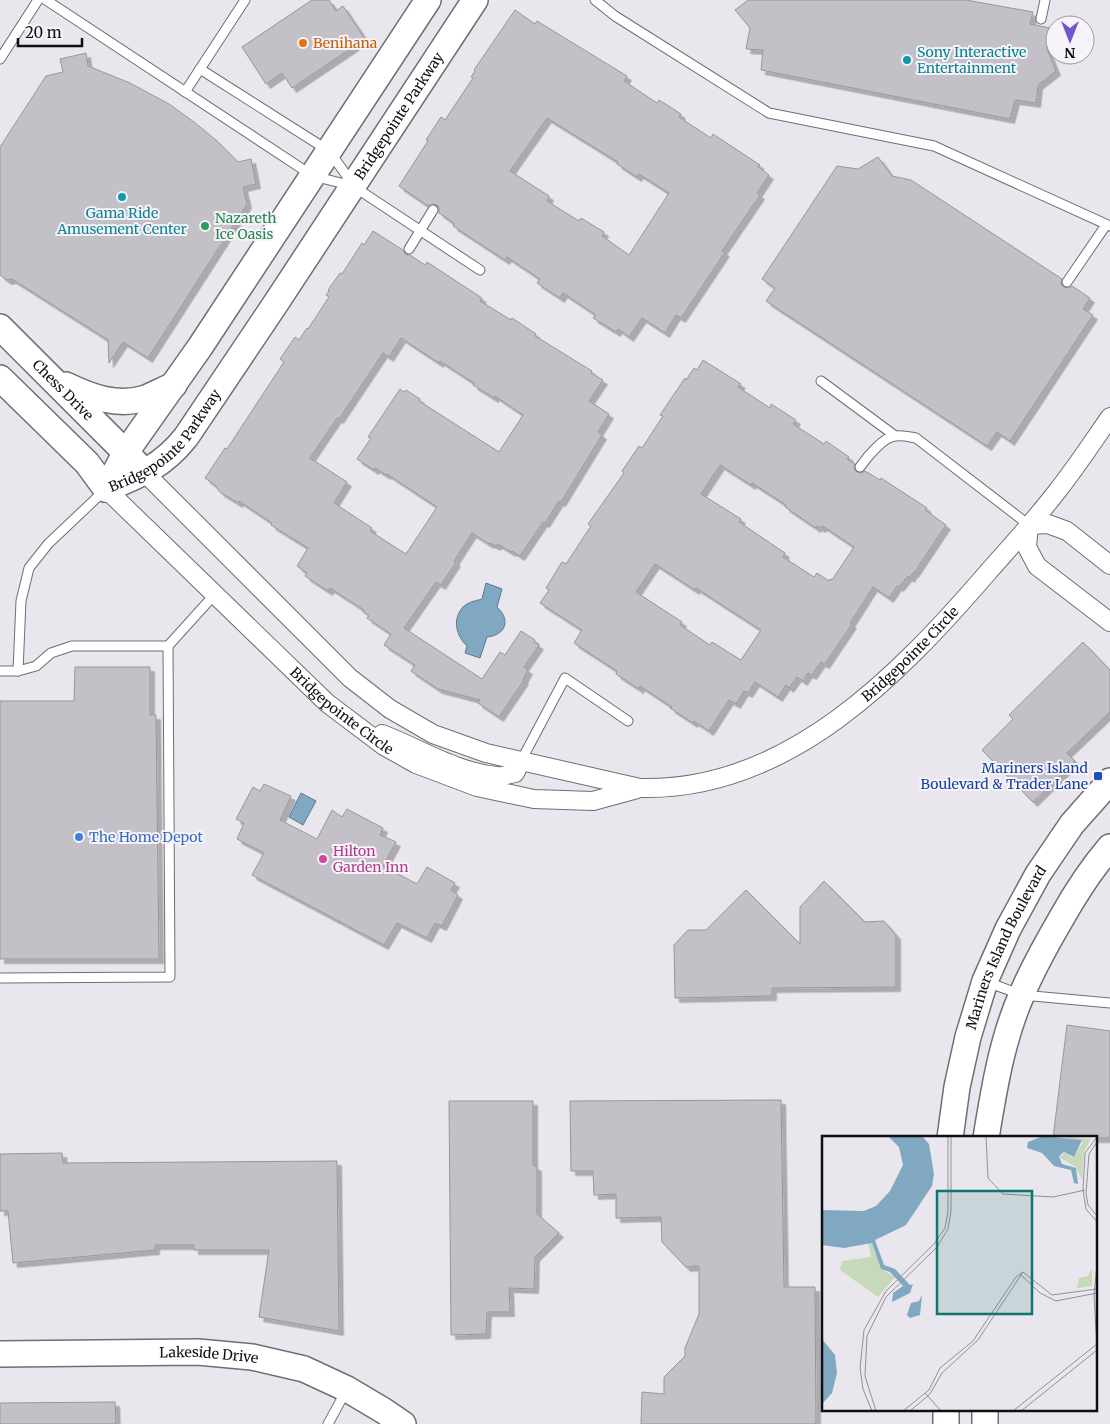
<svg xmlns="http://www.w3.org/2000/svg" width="1110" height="1424" font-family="Merriweather,serif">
  <defs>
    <filter id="shadow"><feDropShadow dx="4.5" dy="4.5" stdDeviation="0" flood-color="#0004"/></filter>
  </defs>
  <rect width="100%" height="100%" fill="#eae6ee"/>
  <g fill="#80a8c1" stroke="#5e7a8c">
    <path d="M486,583L502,589L497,607C511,620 506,635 487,637L480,658L465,653L467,646C456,636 452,619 463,607C468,602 475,601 482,599Z"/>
    <polygon points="301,793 316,801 303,825 289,817"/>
  </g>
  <g fill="#c4c0c8" stroke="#99959d" fill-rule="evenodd" filter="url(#shadow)">
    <polygon points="312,0 329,0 336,11 343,6 365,39 292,88 282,73 266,84 242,47"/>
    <polygon points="748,0 966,0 1033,12 1030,24 1050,28 1047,49 1056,71 1038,85 1036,103 1015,100 1010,119 761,70 763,50 746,49 750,28 735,10"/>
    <path d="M515,10L535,24L537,21L627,76L624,81L657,103L659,100L664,103L681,114L679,117L711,138L713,134L760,165L758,167L769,175L757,193L760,195L722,251L725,252L681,318L676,315L665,333L642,318L629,337L618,329L616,332L593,318L596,315L563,293L560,298L537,283L540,279L507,257L505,260L453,226L454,223L439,213V207L437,205L433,204L428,206L399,186L428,141L426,140L441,117L445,120L473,78L471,77L475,71L474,70ZM547,118L618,162L617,164L637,177L639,174L669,193L629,255L602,236L604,232L581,218L579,221L547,201L549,196L510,171Z"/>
    <polygon points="86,53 88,66 130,83 169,104 194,122 217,141 238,162 251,159 256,184 243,187 247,204 148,358 123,342 109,363 108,340 12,279 7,280 0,275 0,147 46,76 63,72 60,59"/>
    <polygon points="878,157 892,176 911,180 1062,279 1061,284 1064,287 1069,288 1072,286 1090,298 1083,309 1093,315 1010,441 997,432 987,446 766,301 775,288 762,279 837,166 858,169"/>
    <path d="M373,231L403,250L406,255H410L425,265L427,262L482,298L480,301L511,320L512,318L536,334L535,336L592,371L591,373L603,380L589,401L609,414L598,432L602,435L561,502L559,501L545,523L543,522L520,556L512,551L511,552L498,544L496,546L490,543L489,544L472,533L454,561L456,562L441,585L436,582L404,628L482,679L500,652L505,655L521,631L535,640L534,642L539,645L524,667L528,670L523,679L524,680L499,717L478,703L480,700L438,689L411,671L415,665L384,645L391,634L367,618L369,616L363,612L364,610L330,588L328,591L305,576L307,573L297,566L308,548L271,525L272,523L239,501L238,503L220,492L216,487V486L205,478L225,448L227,449L284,362L280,359L295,337L299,340L307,328L308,329L329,297L326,295L329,291L328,290L340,273L342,274L362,243L364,245ZM401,338L439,363L440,361L474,383L473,385L494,398L495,396L523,415L499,452L419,401L420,399L406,390L404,392L400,389L368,437L371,438L357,459L374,470L375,468L386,475L387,474L437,507L406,554L370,531L372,528L334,503L347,482L310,458L337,418L339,419L383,353L389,357Z"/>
    <path d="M703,360L741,384L738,387L770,408L771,404L796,420L793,424L824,444L826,441L849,457L847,459L855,464L854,469L857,472L862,473L865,471L880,480L881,478L927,508L925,510L946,525L914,573H913L910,578L908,576L899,587L897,586L889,598L873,587L850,623L852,624L825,664L821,662L812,675L808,673L803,681L797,677L789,688L786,685L778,697L755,682L748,693L744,691L736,704L729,700L709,731L694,721L693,723L670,708L672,707L640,686L639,689L616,674L617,671L574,643L582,630L540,603L549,590L546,588L562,562L566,564L591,526L588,524L624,473L622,471L639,446L642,448L663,416L660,415L685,378L686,380L694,368L697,370ZM720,465L751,485L752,483L786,505L785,507L816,528L817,526L821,528L823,526L854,547L832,580L830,579L829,581L817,573L814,577L783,557L785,553L739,522L741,519L701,494ZM655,564L695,590L696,588L761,630L741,660L712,642L710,645L680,625L682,622L636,592Z"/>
    <polygon points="1083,642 1110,670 1110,712 1067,753 1075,761 1033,802 982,750 1013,719 1009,715"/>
    <polygon points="75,667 150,667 150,715 156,715 159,959 0,959 0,701 74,701"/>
    <polygon points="264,784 291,796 280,820 317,839 332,810 342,817 347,809 383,828 380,835 396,842 383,866 417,884 427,867 455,883 451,890 458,895 442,926 435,923 427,938 397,923 384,945 252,875 264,853 237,839 244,823 236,819 253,787 260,791"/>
    <polygon points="824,881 865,922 884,921 896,935 896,987 772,988 772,996 675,998 674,945 688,930 706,930 746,890 800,944 800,907"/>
    <polygon points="1067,1025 1110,1031 1110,1138 1053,1138"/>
    <polygon points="781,1100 784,1287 815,1287 816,1424 641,1424 642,1392 664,1394 664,1377 685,1356 685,1348 699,1314 699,1266 686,1267 662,1242 661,1217 616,1218 616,1194 594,1195 593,1171 571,1171 570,1101"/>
    <polygon points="449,1101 533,1101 533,1165 537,1167 537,1214 559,1233 535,1257 534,1289 509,1288 510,1312 487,1312 486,1334 451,1335"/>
    <polygon points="62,1153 63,1163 337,1161 339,1331 259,1317 269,1250 194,1250 194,1245 155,1245 155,1250 13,1263 8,1211 0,1211 0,1154"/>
    <polygon points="115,1402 116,1424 0,1424 0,1403"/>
  </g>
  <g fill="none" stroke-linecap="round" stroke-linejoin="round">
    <g stroke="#716d74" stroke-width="11">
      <g id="lane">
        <polyline points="46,0 313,176 353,186 480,270"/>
        <polyline points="595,0 615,16 769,113 934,146 1110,226"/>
        <polyline points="1041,19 1045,0"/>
        <polyline points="0,59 38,0"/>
        <polyline points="200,69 329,151 352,183"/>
        <polyline points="185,92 245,0"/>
        <polyline points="409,249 433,210"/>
        <polyline points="1067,282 1106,225"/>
        <polyline points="821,381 894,435"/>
        <path d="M860,467C867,457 884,436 896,436C903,435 910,437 916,438L1029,525"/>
        <polyline points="0,671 18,671 36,666 51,653 72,646 168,646"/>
        <polyline points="18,671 21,601 29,568 48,544 106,489"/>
        <polyline points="521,761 565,678 628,721"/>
        <polyline points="0,978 170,977 168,646 215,594"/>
        <polyline points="987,982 1022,995 1110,1003"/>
        <polyline points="328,1424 347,1389"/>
      </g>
    </g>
    <g stroke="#716d74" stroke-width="20">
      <g id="street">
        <path id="s1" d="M145,473L350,678L390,709L433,734L486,753L640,788C788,792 900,674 989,571C1011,546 1034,521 1055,494C1075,469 1092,443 1110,417"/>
        <path id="s2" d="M106,489L327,703L384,746L416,764L477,787L534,799L593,801L637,789"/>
        <polyline points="1029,525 1027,547 1037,566 1110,622"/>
        <polyline points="1029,525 1048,524 1067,531 1110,565"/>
        <path d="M382,734C419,748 456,772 496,776C502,777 509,774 515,773L521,761"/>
      </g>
    </g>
    <g stroke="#716d74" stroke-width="28">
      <g id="secondary">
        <path id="s3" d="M0,327L137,464"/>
        <polyline points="0,378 87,463 106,489"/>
        <path d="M66,385C91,397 117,407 146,398C155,394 165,389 174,385"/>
        <path id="s4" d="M106,489C140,475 162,467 186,437L276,303L475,0"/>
        <polyline points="106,489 126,452 200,347 428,0"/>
        <path id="s5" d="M950,1138L957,1087L968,1037L985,981L1008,929L1038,874L1072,824L1110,781"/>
        <path d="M986,1138C994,1089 1002,1039 1022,994C1033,968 1047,943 1061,919C1075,894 1091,869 1110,847"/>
        <path id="s6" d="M0,1354L198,1352L252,1357L304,1369L347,1389L384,1411L403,1424"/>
        <polyline points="946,1410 946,1424"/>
        <polyline points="985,1410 985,1424"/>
      </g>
    </g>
    <use href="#lane" stroke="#fff" stroke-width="9"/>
    <use href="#street" stroke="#fff" stroke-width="18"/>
    <use href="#secondary" stroke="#fff" stroke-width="25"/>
  </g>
  <circle fill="#e8710a" stroke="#f7f3fb" stroke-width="2" cx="303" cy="43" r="5"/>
  <g fill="#0f9aa8" stroke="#f7f3fb" stroke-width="2">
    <circle cx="907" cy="60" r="5"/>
    <circle cx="122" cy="197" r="5"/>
  </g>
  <circle fill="#2e9e5b" stroke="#f7f3fb" stroke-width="2" cx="205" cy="226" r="5"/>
  <rect fill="#1a4fb4" stroke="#f7f3fb" stroke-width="2" x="1093" y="771" width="10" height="10" rx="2.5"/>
  <circle fill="#3f7fe0" stroke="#f7f3fb" stroke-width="2" cx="79" cy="837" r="5"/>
  <circle fill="#d1479c" stroke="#f7f3fb" stroke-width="2" cx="323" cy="859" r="5"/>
  <g text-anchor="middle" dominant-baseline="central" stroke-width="4" stroke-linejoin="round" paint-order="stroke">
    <g font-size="14" fill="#c56008" stroke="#f7f3fb" text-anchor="start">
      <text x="313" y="43">Benihana</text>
    </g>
    <g font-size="14" fill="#0d838f" stroke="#f7f3fb" text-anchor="start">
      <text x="917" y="52">Sony Interactive<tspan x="917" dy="16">Entertainment</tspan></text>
      <text x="122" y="213" text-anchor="middle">Gama Ride<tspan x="122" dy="16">Amusement Center</tspan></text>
    </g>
    <g font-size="14" fill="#0f0e11" stroke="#f7f3fb">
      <text stroke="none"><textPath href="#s4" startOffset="482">Bridgepointe Parkway</textPath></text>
      <text stroke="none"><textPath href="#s3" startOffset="89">Chess Drive</textPath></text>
      <text stroke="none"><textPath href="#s4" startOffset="78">Bridgepointe Parkway</textPath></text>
      <text stroke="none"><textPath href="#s1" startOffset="915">Bridgepointe Circle</textPath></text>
      <text stroke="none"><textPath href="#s2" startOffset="324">Bridgepointe Circle</textPath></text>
      <text stroke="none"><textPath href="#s5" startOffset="200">Mariners Island Boulevard</textPath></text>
      <text stroke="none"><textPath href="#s6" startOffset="209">Lakeside Drive</textPath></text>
    </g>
    <g font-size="14" fill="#27864d" stroke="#f7f3fb" text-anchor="start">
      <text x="215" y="218">Nazareth<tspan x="215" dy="16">Ice Oasis</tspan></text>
    </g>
    <g font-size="14" fill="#164399" stroke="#f7f3fb" text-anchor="end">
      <text x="1088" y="768">Mariners Island<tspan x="1088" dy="16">Boulevard &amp; Trader Lane</tspan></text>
    </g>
    <g font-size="14" fill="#366cbe" stroke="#f7f3fb" text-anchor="start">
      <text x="89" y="837">The Home Depot</text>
    </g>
    <g font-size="14" fill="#b23c85" stroke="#f7f3fb" text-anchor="start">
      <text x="333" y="851">Hilton<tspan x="333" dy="16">Garden Inn</tspan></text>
    </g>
  </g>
  <g transform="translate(822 1136)">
    <rect width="275" height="275" fill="#eae6ee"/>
    <path d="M239,0L269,3L262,16L260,44L254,31L237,21L243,17L251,22L261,6ZM46,106L50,107L59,133L73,141L56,161L18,134L20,125L49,121ZM270,132V150L255,152L257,142L266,140Z" fill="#c6dabb"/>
    <path d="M66,0H100L107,8L112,38L110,50L84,89L53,104L62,129L73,133L88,149L91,148L88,157L70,166L71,157L81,150L68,136L59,133L50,107L22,112L0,109V74L42,75L54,70L68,55L81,29L77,11ZM221,0L260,4L252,21L242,16L237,20L240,28L254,32L256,48L252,47L249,34L232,30L220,17L205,12L206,6ZM100,159L98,179L88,182L85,179L89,167L97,165ZM0,203L13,219L15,237L10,257L0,268Z" fill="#80a8c1"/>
    <path fill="none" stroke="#929096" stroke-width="1" d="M164,0L166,42L181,58L231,61L263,54M275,1L263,17L261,54L264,73L275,86M275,6L267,18L264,57L266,69L275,80M275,129L272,159L275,211M201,136L230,159L275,153M199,139L218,157L234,165L275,157M103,257L119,275M50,275L41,253L38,232L42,194L64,155L112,108L123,92L126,76V0M54,275L43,240L45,200L64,161L115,111L126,93L129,75V0M81,275L107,254L118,232L151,205L194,141L201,136M88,275L108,258L120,237L156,204L201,136M191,275L275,208M199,275L275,214"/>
    <path fill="#0f766e" fill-opacity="0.15" stroke="#0f766e" stroke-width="2.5" d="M115,55H210V178H115Z"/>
    <rect width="275" height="275" fill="none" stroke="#0f0e11" stroke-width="2.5"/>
  </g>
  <g transform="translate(1070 40) rotate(180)"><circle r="24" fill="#f7f3fb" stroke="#9a979d"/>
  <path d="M0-4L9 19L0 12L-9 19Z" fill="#7056d0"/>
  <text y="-8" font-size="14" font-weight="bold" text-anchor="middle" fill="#0f0e11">N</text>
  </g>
  <path d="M18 38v8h64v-8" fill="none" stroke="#0f0e11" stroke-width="2.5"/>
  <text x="25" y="38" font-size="15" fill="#0f0e11" stroke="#f7f3fb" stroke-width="4" paint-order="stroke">20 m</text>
</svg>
